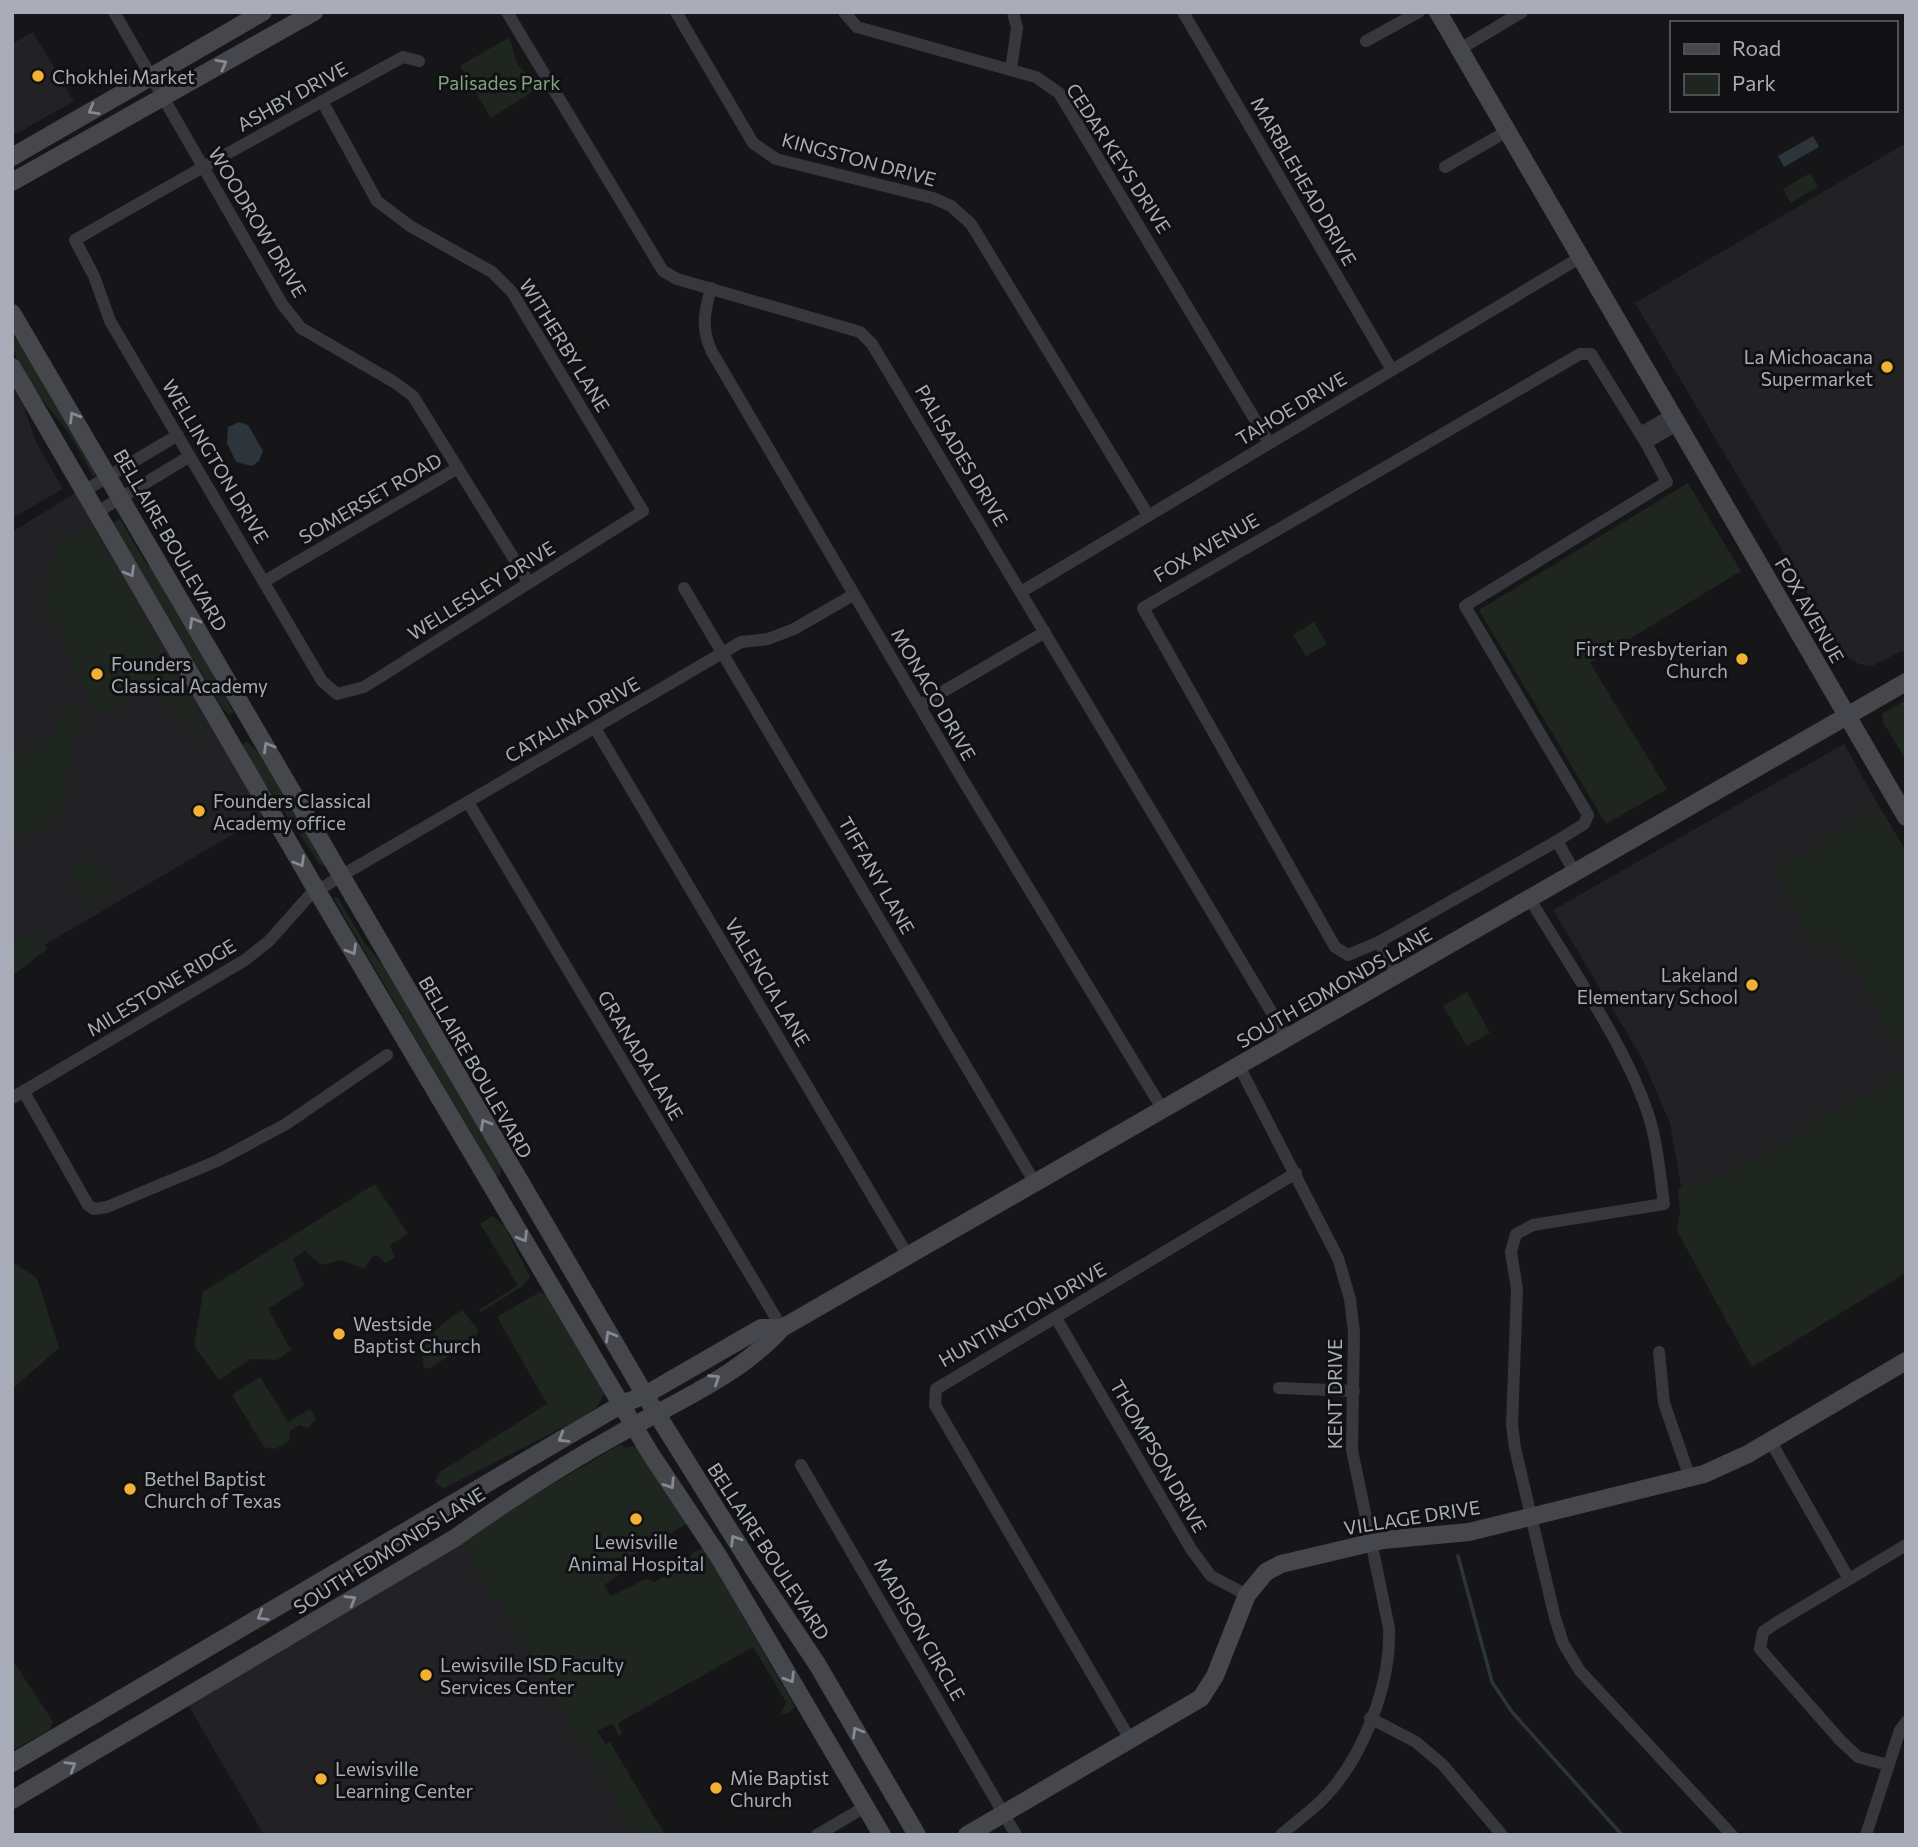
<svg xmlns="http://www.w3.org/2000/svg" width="1918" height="1847" font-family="Commissioner,sans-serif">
  <rect width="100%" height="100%" fill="#161618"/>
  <g fill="#222225">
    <polygon points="33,32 74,101 12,136 12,44"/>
    <polygon points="1906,143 1906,656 1902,651 1872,666 1859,664 1844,655 1635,303"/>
    <polygon points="12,387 23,405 37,444 63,489 12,518"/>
    <polygon points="75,493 264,816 12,964 12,532"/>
    <polygon points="1844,744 1906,854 1906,1082 1683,1198 1670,1123 1643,1060 1553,910"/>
    <polygon points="467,1540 640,1835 264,1835 187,1703"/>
  </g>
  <g fill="#1e261f">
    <path d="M508,38C515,47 512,56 519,66C524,73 534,79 540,87L491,118L460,66Z"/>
    <polygon points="1810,173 1818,187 1791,203 1783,189"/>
    <path d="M12,334L36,365L99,473L93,476C85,462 78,447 68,433C47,402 12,373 12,334Z"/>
    <polygon points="1688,483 1741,571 1590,663 1667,789 1606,824 1479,610"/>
    <polygon points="120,519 145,562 164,582 234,713 228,714 223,709 112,523"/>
    <path d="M78,530L96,532L209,736L205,739L147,689L100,714C82,694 77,667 66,644C59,630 51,618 43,605L57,541Z"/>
    <polygon points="1314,622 1327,644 1306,656 1293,635"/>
    <polygon points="1906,700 1906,760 1883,722 1882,714"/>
    <path d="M66,705L73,708L82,719L67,769L65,797L48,828L43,825L12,843V747L18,757C45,746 55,731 66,705Z"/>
    <path d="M246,741L258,752L324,860V866L319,864C294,823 265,787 242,746Z"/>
    <polygon points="1882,811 1906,851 1905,1055 1837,940 1815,948 1775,876 1780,868 1872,812"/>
    <polygon points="92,857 115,894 90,908 68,872"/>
    <polygon points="333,897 338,898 365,944 385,968 501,1163 500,1177 496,1176"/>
    <polygon points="37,933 47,949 12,976 12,943"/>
    <polygon points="1467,992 1490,1033 1467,1046 1443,1006"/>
    <polygon points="1906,1071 1906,1273 1752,1367 1677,1231 1680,1211 1678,1189 1730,1173"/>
    <polygon points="375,1184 408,1234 390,1245 395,1257 385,1263 377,1255 373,1256 364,1269 342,1260 321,1265 305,1251 293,1259 304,1285 268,1309 291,1350 277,1360 251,1359 219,1380 194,1346 203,1292"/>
    <polygon points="493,1216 505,1227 530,1277 523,1286 481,1312 479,1310 518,1285 480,1224"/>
    <polygon points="15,1264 37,1278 59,1348 12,1389 12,1265"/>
    <polygon points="540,1292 551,1298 604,1394 596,1408 579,1419 443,1489 435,1482 440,1472 547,1404 497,1317"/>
    <path d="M462,1310L478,1330L474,1341L428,1369L424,1368C416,1343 444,1321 462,1310Z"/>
    <polygon points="260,1377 288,1422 310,1409 316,1419 308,1428 299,1425 290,1431 289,1441 275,1449 264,1447 232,1395"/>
    <polygon points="621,1444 625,1448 636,1446 688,1523 619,1563 620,1574 604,1585 611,1596 646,1579 655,1582 690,1561 692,1553 704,1548 795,1707 787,1714 781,1713 786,1702 753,1647 618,1723 622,1733 619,1736 613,1724 597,1731 606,1744 610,1742 665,1835 637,1835 501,1603 494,1599 459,1539"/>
    <polygon points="12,1659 53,1722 50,1729 12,1751"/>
  </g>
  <g fill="#2c353c">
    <polygon points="1813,136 1819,147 1784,167 1778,156"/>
    <polygon points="239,422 248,425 263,451 259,461 252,466 236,462 227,443 228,427"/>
  </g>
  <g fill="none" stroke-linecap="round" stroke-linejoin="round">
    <polyline stroke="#2c353c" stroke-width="3.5" points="1458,1556 1492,1682 1512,1712 1622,1835"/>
    <g stroke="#37383d" stroke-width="12">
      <polyline points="114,12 282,304 301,328 394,382 413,396 529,583"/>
      <polyline points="507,12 663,271 677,279 860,332 872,344 1287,1038"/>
      <polyline points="676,12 753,143 776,159 933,198 951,206 971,224 1148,515"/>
      <polyline points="844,12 857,27 1036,77 1059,93 1269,443"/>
      <polyline points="1183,12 1392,370"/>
      <polyline points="1366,41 1419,12"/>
      <polyline points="1460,49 1522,12"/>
      <polyline points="1011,69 1017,28 1013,12"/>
      <path d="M322,101L377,201L410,226L492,272L512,292L643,511L364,687L337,694L322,681L110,321L94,276L75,240C183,177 293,117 403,57L419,61"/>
      <polyline points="1445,167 1507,131"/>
      <path d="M711,288C704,313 701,329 712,352L963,780L1163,1110"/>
      <polygon points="1580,354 1591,354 1646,443 1667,482 1465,606 1588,815 1584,824 1557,841 1379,942 1348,955 1335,947 1143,608"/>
      <polyline points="1640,433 1672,415"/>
      <polyline points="1646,443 1678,424"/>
      <polyline points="84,491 178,435"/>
      <polyline points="96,513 190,456"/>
      <polyline points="265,581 458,468"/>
      <polyline points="684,588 1035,1183"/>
      <polyline points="1021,592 1581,257"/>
      <polyline points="920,705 1045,632"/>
      <polyline points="595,728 908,1256"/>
      <polyline points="468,802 782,1328"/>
      <polyline points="1557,841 1575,873"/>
      <path d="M1530,899C1569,965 1628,1048 1650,1120C1658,1147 1660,1176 1664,1204L1533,1225L1516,1234L1511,1252L1517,1289L1512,1425L1515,1448L1555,1618L1563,1643L1580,1671L1732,1835"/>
      <polyline points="1379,942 1397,976"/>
      <path d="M1239,1066L1338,1258L1350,1299L1354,1332L1352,1450L1389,1628C1391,1685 1363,1759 1322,1800C1309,1813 1294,1823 1281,1835"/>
      <polyline points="24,1092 88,1205 94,1209 107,1207 217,1161 286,1124 387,1055"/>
      <polyline points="12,1098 245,960 269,941 309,896 341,876 741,642 768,639 794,629 853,595"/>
      <polyline points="1056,1318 1191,1549 1211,1576 1247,1595"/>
      <polyline points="1659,1352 1664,1403 1690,1478"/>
      <polyline points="1279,1388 1354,1391"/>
      <polyline points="1771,1442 1849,1579"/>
      <polyline points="801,1465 1016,1835"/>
      <polyline points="1370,1718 1416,1742 1443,1765 1502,1835"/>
      <polyline points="1131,1741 935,1405 936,1389 1296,1173"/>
      <polyline points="1888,1765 1858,1757 1840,1740 1760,1649 1763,1632 1776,1623 1906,1545"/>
      <polyline points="817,1835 865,1807"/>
      <polyline points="1866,1835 1900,1730 1906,1722"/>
    </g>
    <g stroke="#45474d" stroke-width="18">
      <polyline points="1438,12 1906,817"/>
      <polyline points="12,157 263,12"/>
      <polyline points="12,182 314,12"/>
      <polyline points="12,313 645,1395 753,1568 817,1664 917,1835"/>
      <polyline points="12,367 317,891 650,1453 719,1557 882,1835"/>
      <polyline points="12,1763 622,1404 645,1395 761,1328 782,1328"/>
      <path d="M12,1800L455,1538C507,1501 561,1466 617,1435C673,1403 739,1376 782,1328L1906,682"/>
      <polyline points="967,1835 1201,1698 1215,1676 1247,1595 1266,1572 1281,1564 1383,1540 1469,1532 1704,1474 1748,1454 1906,1361"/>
    </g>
  </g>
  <defs><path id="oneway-chevron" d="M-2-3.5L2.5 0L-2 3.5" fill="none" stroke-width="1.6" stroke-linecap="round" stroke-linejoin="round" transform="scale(1.75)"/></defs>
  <g stroke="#858993">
    <use href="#oneway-chevron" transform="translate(222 64) rotate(-29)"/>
    <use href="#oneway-chevron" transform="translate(93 110) rotate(150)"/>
    <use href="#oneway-chevron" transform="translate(74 417) rotate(-121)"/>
    <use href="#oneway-chevron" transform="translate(130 572) rotate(60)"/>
    <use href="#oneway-chevron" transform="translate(194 622) rotate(-120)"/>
    <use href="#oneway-chevron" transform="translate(268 747) rotate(-120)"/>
    <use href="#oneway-chevron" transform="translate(300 862) rotate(60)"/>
    <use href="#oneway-chevron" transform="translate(352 950) rotate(59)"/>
    <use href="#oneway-chevron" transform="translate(485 1124) rotate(-120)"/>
    <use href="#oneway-chevron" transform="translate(523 1237) rotate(59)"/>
    <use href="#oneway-chevron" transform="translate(610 1336) rotate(-120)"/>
    <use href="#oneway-chevron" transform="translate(715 1379) rotate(-33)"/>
    <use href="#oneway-chevron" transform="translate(563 1438) rotate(149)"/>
    <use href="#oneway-chevron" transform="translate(670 1484) rotate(57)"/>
    <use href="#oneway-chevron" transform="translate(735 1540) rotate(-122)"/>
    <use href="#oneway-chevron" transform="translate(351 1600) rotate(-31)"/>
    <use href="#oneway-chevron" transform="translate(262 1616) rotate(149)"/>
    <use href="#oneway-chevron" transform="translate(790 1678) rotate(59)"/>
    <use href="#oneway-chevron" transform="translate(857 1732) rotate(-120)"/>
    <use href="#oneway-chevron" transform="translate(71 1766) rotate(-31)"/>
  </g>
  <g fill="#f2b134" stroke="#111113" stroke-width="2.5">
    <circle cx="38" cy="76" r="7"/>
    <circle cx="1887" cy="367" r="7"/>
    <circle cx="1742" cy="659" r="7"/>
    <circle cx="97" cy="674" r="7"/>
    <circle cx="199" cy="811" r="7"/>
    <circle cx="1752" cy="985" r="7"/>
    <circle cx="339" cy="1334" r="7"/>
    <circle cx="130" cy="1489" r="7"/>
    <circle cx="636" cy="1519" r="7"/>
    <circle cx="426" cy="1675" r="7"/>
    <circle cx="321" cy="1779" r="7"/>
    <circle cx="716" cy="1788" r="7"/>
  </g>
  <g text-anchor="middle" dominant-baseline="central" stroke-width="6" stroke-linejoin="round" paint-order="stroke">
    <g font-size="19" fill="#a8adb8" stroke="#111113" text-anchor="start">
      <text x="52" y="76">Chokhlei Market</text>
      <text x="1873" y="356" text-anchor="end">La Michoacana<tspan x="1873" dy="22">Supermarket</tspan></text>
      <text x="1728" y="648" text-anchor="end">First Presbyterian<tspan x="1728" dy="22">Church</tspan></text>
      <text x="111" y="663">Founders<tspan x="111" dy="22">Classical Academy</tspan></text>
      <text x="213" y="800">Founders Classical<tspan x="213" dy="22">Academy office</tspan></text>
      <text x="1738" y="974" text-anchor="end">Lakeland<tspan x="1738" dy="22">Elementary School</tspan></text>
      <text x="353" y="1323">Westside<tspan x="353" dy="22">Baptist Church</tspan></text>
      <text x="144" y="1478">Bethel Baptist<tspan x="144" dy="22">Church of Texas</tspan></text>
      <text x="636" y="1541" text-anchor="middle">Lewisville<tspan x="636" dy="22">Animal Hospital</tspan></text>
      <text x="440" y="1664">Lewisville ISD Faculty<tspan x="440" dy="22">Services Center</tspan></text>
      <text x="335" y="1768">Lewisville<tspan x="335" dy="22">Learning Center</tspan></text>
      <text x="730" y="1777">Mie Baptist<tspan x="730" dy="22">Church</tspan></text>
    </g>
    <g font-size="19" fill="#7fa381" stroke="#111113">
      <text x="499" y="82">Palisades Park</text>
    </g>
    <g font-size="19" fill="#a8adb8" stroke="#111113">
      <text transform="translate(292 96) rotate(-29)">ASHBY DRIVE</text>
      <text transform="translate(1119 158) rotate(57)">CEDAR KEYS DRIVE</text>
      <text transform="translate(859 159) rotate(15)">KINGSTON DRIVE</text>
      <text transform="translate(1304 181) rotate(60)">MARBLEHEAD DRIVE</text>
      <text transform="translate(258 222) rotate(59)">WOODROW DRIVE</text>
      <text transform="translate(565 345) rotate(58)">WITHERBY LANE</text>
      <text transform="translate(1291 408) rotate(-31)">TAHOE DRIVE</text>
      <text transform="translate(962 455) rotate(59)">PALISADES DRIVE</text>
      <text transform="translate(216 461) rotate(59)">WELLINGTON DRIVE</text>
      <text transform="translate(370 498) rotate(-30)">SOMERSET ROAD</text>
      <text transform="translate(171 540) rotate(60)">BELLAIRE BOULEVARD</text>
      <text transform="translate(1206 547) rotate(-30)">FOX AVENUE</text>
      <text transform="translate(481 590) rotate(-32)">WELLESLEY DRIVE</text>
      <text transform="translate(1810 610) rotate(60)">FOX AVENUE</text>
      <text transform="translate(934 694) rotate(60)">MONACO DRIVE</text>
      <text transform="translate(572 719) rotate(-30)">CATALINA DRIVE</text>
      <text transform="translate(877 875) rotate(60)">TIFFANY LANE</text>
      <text transform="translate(768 982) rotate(59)">VALENCIA LANE</text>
      <text transform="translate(161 987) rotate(-31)">MILESTONE RIDGE</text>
      <text transform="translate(1334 987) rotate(-30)">SOUTH EDMONDS LANE</text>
      <text transform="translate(641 1055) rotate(59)">GRANADA LANE</text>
      <text transform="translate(476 1067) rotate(60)">BELLAIRE BOULEVARD</text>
      <text transform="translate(1022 1314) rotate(-30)">HUNTINGTON DRIVE</text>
      <text transform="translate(1334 1394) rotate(-90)">KENT DRIVE</text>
      <text transform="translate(1159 1456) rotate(60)">THOMPSON DRIVE</text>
      <text transform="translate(1412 1517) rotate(-9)">VILLAGE DRIVE</text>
      <text transform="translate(389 1550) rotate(-32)">SOUTH EDMONDS LANE</text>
      <text transform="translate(769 1551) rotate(57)">BELLAIRE BOULEVARD</text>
      <text transform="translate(920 1629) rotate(60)">MADISON CIRCLE</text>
    </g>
  </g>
  <rect width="1918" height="1847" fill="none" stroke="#a8adb8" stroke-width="28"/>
  <rect x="1670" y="21" width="228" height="91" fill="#111113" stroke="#4d4f55" stroke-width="2"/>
  <rect x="1684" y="44" width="35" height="10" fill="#45474d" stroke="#4d4f55" stroke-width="2"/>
  <text x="1732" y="56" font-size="21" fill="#a8adb8">Road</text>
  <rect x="1684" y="74" width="35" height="21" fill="#1e261f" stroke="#4d4f55" stroke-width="2"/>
  <text x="1732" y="91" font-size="21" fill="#a8adb8">Park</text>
</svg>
